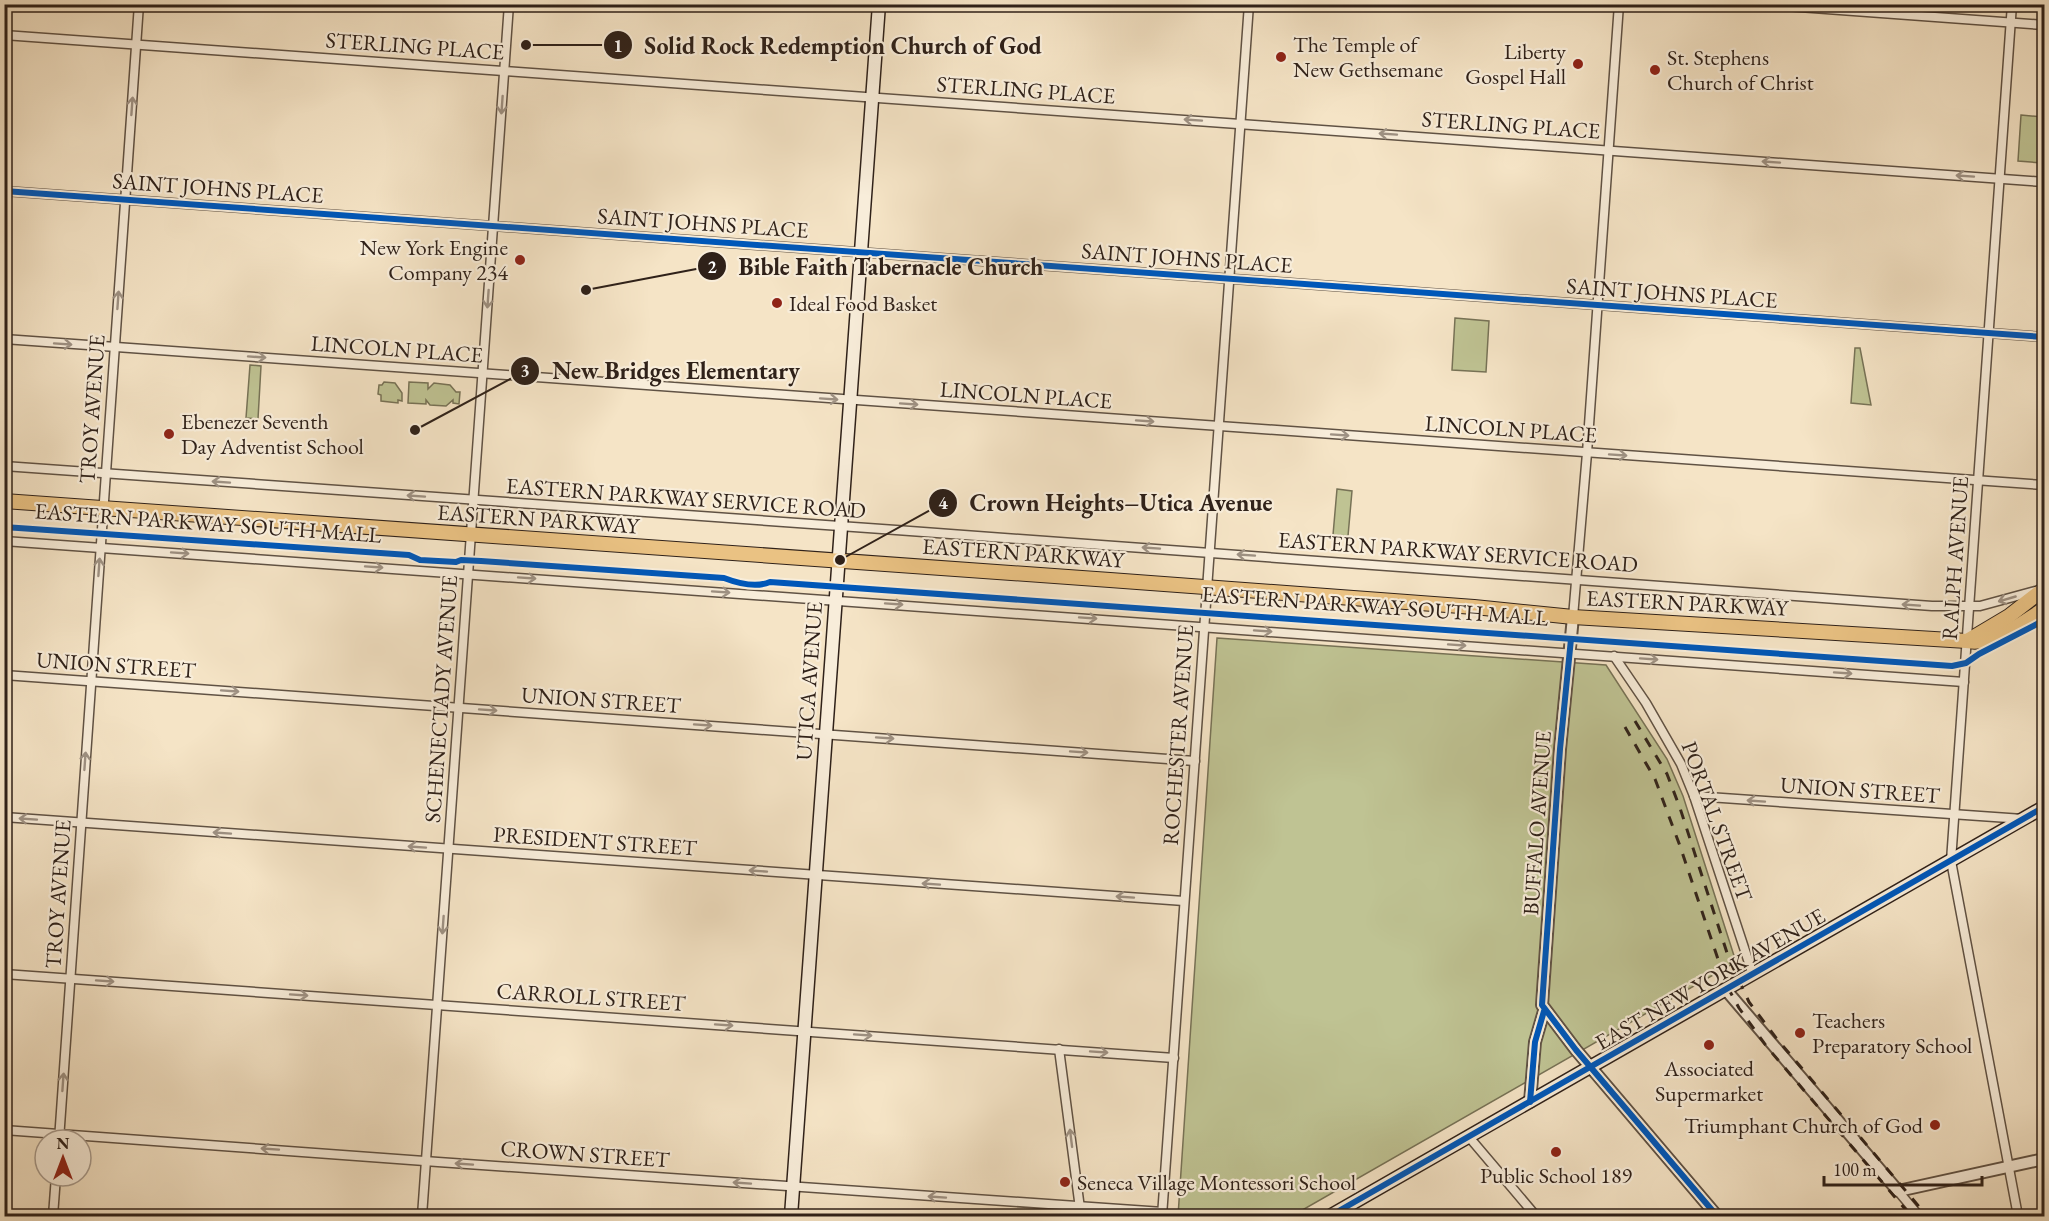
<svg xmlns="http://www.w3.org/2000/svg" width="2049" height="1221" font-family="'EB Garamond',serif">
  <rect width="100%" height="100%" fill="#f5e4c6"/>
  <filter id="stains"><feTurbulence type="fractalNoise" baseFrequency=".00333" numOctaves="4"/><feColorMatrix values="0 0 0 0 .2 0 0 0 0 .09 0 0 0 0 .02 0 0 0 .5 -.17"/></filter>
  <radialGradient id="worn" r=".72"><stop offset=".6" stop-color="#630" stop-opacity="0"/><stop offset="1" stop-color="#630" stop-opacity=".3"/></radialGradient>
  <g fill="#bfc393" stroke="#777256" stroke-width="1.5">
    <polygon points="2021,115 2044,117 2042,163 2018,161"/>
    <polygon points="1455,318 1489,321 1486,372 1452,370"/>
    <polygon points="1855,348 1860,348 1871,405 1851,403"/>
    <polygon points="250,365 261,366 258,419 246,418"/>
    <polygon points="384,382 395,383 402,393 402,401 398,400 398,403 381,401 381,395 378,394 379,385 382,385"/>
    <polygon points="409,382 428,383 428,389 434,383 450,385 456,392 460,392 459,404 453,403 453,400 446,406 430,405 426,400 426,404 408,403"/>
    <polygon points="1337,489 1352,491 1348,536 1333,535"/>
    <polygon points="1217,638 1606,665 1667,759 1683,796 1736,962 1292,1216 1178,1216"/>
  </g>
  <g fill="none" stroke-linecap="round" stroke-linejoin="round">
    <g stroke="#605244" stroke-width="11">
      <g id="minor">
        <polyline points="1758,4 2044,25"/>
        <polyline points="2012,4 1951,861 2018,1216"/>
        <polyline points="4,35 2044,182"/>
        <polyline points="4,191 2044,337"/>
        <polyline points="4,339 2044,485"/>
        <path d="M4,466C647,512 1289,558 1932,606H1980L2035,591"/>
        <polyline points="4,541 1964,682"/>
        <polyline points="1573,617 1587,453 1619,4"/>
        <polyline points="1614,656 1646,703 1681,764 1694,796 1753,975"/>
        <polyline points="4,675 1195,761"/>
        <polyline points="1694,796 2023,819"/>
        <polyline points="4,817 1184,901"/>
        <polyline points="4,974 1174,1058"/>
        <polyline points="1059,1049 1081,1216"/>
        <polyline points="4,1130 438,1162 1163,1212"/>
        <polyline points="1469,1137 1536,1216"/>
        <polyline points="59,1140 139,4"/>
        <polyline points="1898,1191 1919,1216"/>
        <polyline points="53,1216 56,1176"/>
        <polyline points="422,1216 509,4"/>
        <polyline points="1162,1216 1249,4"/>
      </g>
    </g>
    <g stroke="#605244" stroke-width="14">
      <g id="tertiary">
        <polyline points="1573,617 1560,749 1542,1005 1576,1050 1717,1216"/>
        <polyline points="1726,990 1898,1191 2044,1159"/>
        <polyline points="1530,1102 1535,1042 1544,1011"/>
      </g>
    </g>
    <g stroke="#2f2119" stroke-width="15">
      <g id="secondary">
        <polyline points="791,1216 879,4"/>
        <polyline points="1330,1216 2044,807"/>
      </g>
    </g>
    <g stroke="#2f2119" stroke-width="16">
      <g id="primary">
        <path d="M4,501L1110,580L1474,607L1573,617L1967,641C1994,646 2022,623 2044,609"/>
        <polyline points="1967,641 2009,616 2044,589"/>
      </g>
    </g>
    <use href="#minor" stroke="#f8edda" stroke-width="8"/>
    <use href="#tertiary" stroke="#f8edda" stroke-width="10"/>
    <use href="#secondary" stroke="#f8edda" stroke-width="12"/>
    <use href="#primary" stroke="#eac283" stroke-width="14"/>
    <g stroke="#2f2119" stroke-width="3" stroke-dasharray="10 10" stroke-linecap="butt">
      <polyline points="1635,721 1667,774 1680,808 1729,959 1749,1002 1777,1039 1927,1216"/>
      <polyline points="1625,727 1655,779 1680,846 1727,986 1739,1008 1767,1047 1911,1216"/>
    </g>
    <g stroke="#f8edda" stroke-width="10">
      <g id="cycleway">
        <polyline points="4,191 2044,337"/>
        <path d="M4,527L409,555L420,560L456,562L461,560L481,561L724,578C737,583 756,588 770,582L1952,666L1966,663L1979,654L2039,623H2044"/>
        <polyline points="1571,639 1560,749 1542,1005 1576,1050 1717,1216"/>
        <polyline points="1530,1102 1535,1042 1544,1011"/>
        <polyline points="1330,1216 2044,807"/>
      </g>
    </g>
    <use href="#cycleway" stroke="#0057b8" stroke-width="6"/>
  </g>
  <defs><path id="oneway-shaft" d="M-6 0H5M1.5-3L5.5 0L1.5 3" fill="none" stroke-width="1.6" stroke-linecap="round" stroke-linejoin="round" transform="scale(1.5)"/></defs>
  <g stroke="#9e9183">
    <use href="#oneway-shaft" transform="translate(502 105) rotate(94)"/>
    <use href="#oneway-shaft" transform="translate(132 106) rotate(-86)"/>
    <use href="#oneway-shaft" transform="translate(1193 120) rotate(-176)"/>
    <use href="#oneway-shaft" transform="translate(1388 134) rotate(-176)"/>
    <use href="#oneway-shaft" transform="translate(1771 162) rotate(-176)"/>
    <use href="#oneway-shaft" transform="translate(1965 176) rotate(-176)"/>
    <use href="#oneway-shaft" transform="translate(488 299) rotate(94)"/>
    <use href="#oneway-shaft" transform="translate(118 300) rotate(-86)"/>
    <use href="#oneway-shaft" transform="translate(63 344) rotate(4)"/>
    <use href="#oneway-shaft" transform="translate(257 357) rotate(4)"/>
    <use href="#oneway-shaft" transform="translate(829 399) rotate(4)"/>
    <use href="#oneway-shaft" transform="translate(909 404) rotate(4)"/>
    <use href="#oneway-shaft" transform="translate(1145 421) rotate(4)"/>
    <use href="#oneway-shaft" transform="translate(1340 435) rotate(4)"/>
    <use href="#oneway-shaft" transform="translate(1618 455) rotate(4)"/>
    <use href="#oneway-shaft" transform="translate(221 482) rotate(-176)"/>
    <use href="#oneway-shaft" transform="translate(416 496) rotate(-176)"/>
    <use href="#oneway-shaft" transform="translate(1151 548) rotate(-176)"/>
    <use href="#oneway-shaft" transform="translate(180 553) rotate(4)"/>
    <use href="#oneway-shaft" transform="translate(1246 555) rotate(-176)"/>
    <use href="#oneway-shaft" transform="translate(99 567) rotate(-86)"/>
    <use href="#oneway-shaft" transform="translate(374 567) rotate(4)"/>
    <use href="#oneway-shaft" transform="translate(527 578) rotate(4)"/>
    <use href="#oneway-shaft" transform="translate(721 592) rotate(4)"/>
    <use href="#oneway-shaft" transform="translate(2007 599) rotate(164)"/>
    <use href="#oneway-shaft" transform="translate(894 604) rotate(4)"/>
    <use href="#oneway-shaft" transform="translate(1911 605) rotate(-176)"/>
    <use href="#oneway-shaft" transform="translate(1088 618) rotate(4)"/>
    <use href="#oneway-shaft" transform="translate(1263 631) rotate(4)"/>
    <use href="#oneway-shaft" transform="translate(1457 645) rotate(4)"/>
    <use href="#oneway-shaft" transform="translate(1649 659) rotate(4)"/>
    <use href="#oneway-shaft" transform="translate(1843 673) rotate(4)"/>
    <use href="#oneway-shaft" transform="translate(230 691) rotate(4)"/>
    <use href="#oneway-shaft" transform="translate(488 710) rotate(4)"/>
    <use href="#oneway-shaft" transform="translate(703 725) rotate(4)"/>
    <use href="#oneway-shaft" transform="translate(885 738) rotate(4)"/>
    <use href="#oneway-shaft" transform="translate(1079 752) rotate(4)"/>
    <use href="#oneway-shaft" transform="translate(85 761) rotate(-86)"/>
    <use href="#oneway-shaft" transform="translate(1756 801) rotate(-176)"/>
    <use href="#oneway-shaft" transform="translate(28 819) rotate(-176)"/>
    <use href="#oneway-shaft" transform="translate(222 833) rotate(-176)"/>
    <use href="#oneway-shaft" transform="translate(417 847) rotate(-176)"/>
    <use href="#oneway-shaft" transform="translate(758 871) rotate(-176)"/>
    <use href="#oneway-shaft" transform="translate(931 884) rotate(-176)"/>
    <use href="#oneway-shaft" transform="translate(1125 897) rotate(-176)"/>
    <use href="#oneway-shaft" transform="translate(443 925) rotate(94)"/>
    <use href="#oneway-shaft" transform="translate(105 981) rotate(4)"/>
    <use href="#oneway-shaft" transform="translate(299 995) rotate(4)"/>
    <use href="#oneway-shaft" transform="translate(724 1025) rotate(4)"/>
    <use href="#oneway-shaft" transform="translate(863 1035) rotate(4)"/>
    <use href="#oneway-shaft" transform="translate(1099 1052) rotate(4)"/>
    <use href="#oneway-shaft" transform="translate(63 1082) rotate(-86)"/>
    <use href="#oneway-shaft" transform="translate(1071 1138) rotate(-97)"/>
    <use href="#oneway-shaft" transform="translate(270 1149) rotate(-176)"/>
    <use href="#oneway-shaft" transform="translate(464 1164) rotate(-176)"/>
    <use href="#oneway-shaft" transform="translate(742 1183) rotate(-176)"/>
    <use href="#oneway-shaft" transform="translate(937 1197) rotate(-176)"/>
  </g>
  <g fill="#8f2418" stroke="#f8edda" stroke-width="2">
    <circle cx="1281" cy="57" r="6"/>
    <circle cx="1578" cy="64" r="6"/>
    <circle cx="1655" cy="70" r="6"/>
    <circle cx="520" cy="260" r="6"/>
    <circle cx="777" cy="303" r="6"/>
    <circle cx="169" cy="434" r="6"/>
    <circle cx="1800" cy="1033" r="6"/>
    <circle cx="1709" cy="1045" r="6"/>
    <circle cx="1935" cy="1125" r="6"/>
    <circle cx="1556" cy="1152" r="6"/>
    <circle cx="1065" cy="1182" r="6"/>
  </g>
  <g text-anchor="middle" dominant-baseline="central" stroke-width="4.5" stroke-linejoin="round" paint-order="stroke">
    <g font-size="22" fill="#2f2119" stroke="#f8edda" text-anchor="start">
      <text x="1293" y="44">The Temple of<tspan x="1293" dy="25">New Gethsemane</tspan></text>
      <text x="1566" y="51" text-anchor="end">Liberty<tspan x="1566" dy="25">Gospel Hall</tspan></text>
      <text x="1667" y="57">St. Stephens<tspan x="1667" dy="25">Church of Christ</tspan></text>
      <text x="508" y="247" text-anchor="end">New York Engine<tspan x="508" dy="25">Company 234</tspan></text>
      <text x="789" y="303">Ideal Food Basket</text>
      <text x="181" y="421">Ebenezer Seventh<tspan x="181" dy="25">Day Adventist School</tspan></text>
      <text x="1812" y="1020">Teachers<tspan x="1812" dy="25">Preparatory School</tspan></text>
      <text x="1709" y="1068" text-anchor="middle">Associated<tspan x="1709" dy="25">Supermarket</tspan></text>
      <text x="1923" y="1125" text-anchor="end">Triumphant Church of God</text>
      <text x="1556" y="1175" text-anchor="middle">Public School 189</text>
      <text x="1077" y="1182">Seneca Village Montessori School</text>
    </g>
    <g font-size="22" fill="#2f2119" stroke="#f8edda">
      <text transform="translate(415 46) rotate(4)">STERLING PLACE</text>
      <text transform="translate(1026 90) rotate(4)">STERLING PLACE</text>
      <text transform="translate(1511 125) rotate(4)">STERLING PLACE</text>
      <text transform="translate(218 188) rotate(4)">SAINT JOHNS PLACE</text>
      <text transform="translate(703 223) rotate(4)">SAINT JOHNS PLACE</text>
      <text transform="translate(1187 258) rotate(4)">SAINT JOHNS PLACE</text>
      <text transform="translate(1672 293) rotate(4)">SAINT JOHNS PLACE</text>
      <text transform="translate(397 349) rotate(4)">LINCOLN PLACE</text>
      <text transform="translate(1026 395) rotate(4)">LINCOLN PLACE</text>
      <text transform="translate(92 409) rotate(-86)">TROY AVENUE</text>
      <text transform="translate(1511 429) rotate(4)">LINCOLN PLACE</text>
      <text transform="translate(686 498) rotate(4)">EASTERN PARKWAY SERVICE ROAD</text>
      <text transform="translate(538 519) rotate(4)">EASTERN PARKWAY</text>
      <text transform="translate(208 523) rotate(4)">EASTERN PARKWAY SOUTH MALL</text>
      <text transform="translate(1458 552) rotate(4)">EASTERN PARKWAY SERVICE ROAD</text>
      <text transform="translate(1023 553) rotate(4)">EASTERN PARKWAY</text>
      <text transform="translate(1955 558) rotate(-86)">RALPH AVENUE</text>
      <text transform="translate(1687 603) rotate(3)">EASTERN PARKWAY</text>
      <text transform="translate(1375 606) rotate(4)">EASTERN PARKWAY SOUTH MALL</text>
      <text transform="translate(116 665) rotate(4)">UNION STREET</text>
      <text transform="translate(809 681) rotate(-86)">UTICA AVENUE</text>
      <text transform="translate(441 699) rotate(-86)">SCHENECTADY AVENUE</text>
      <text transform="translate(601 700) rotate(4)">UNION STREET</text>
      <text transform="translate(1178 735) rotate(-86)">ROCHESTER AVENUE</text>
      <text transform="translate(1860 790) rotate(4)">UNION STREET</text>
      <text transform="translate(1717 821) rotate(70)">PORTAL STREET</text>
      <text transform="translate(1537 823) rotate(-86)">BUFFALO AVENUE</text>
      <text transform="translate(595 841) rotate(4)">PRESIDENT STREET</text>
      <text transform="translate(58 894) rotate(-86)">TROY AVENUE</text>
      <text transform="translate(1710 979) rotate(-30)">EAST NEW YORK AVENUE</text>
      <text transform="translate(591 997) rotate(4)">CARROLL STREET</text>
      <text transform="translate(585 1154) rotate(4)">CROWN STREET</text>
    </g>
  </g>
  <path fill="none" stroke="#2f2119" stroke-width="2" d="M526 45L618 45M586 290L712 266M415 430L525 371M840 560L943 503"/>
  <g fill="#2f2119" stroke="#f8edda" stroke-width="2">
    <circle cx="526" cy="45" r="6"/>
    <circle cx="586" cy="290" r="6"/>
    <circle cx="415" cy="430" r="6"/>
    <circle cx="840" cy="560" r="6"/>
    <circle cx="618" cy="45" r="15"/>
    <circle cx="712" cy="266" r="15"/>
    <circle cx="525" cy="371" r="15"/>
    <circle cx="943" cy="503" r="15"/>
  </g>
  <g font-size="18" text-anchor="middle" font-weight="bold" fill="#fff">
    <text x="618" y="52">1</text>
    <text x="712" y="273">2</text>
    <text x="525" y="377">3</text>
    <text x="943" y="509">4</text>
  </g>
  <g font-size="24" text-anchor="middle" font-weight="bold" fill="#2f2119" stroke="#f8edda" stroke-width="4.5" stroke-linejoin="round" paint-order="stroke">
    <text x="843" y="54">Solid Rock Redemption Church of God</text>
    <text x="891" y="275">Bible Faith Tabernacle Church</text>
    <text x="676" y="379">New Bridges Elementary</text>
    <text x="1121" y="511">Crown Heights–Utica Avenue</text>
  </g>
  <rect width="2049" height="1221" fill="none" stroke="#f5e4c6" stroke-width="24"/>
  <rect x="6" y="6" width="2037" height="1209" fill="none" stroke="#2f2119" stroke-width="3"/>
  <rect x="12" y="12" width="2025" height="1197" fill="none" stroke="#2f2119" stroke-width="1.5"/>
  <g transform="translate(63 1158)"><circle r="28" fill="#f8edda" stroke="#a89b8d" stroke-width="1.5"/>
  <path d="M0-4.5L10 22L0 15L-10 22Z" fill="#8f2418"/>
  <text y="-9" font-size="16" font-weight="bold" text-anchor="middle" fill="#2f2119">N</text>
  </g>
  <path d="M1824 1176v9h158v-9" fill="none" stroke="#2f2119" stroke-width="3"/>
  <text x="1833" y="1176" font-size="18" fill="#2f2119" stroke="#f8edda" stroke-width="4.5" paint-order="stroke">100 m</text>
  <rect width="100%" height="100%" filter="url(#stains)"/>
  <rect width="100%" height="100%" fill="url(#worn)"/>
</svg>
